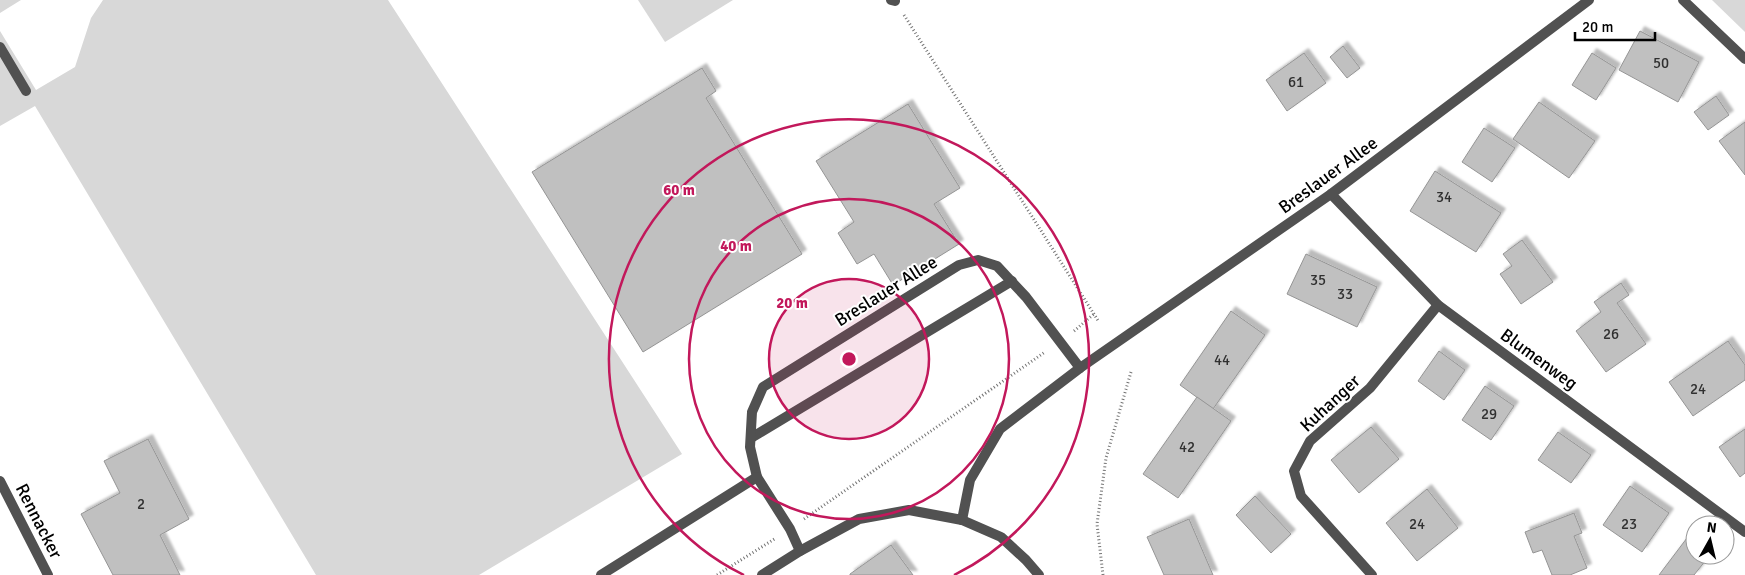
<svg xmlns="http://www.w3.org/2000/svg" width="1745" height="575" font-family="Signika,sans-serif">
  <defs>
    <filter id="shadow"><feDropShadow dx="4.5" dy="-4.5" stdDeviation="1" flood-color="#0004"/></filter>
  </defs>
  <rect width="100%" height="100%" fill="#fff"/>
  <g fill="#d8d8d8">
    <polygon points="0,0 21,0 0,13"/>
    <polygon points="103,0 388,0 682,454 479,575 316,575 35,106 0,126 0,31 36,90 75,67 91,18"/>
    <polygon points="638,0 733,0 665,42"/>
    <polygon points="1712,0 1745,0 1745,32"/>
  </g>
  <g fill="#c0c0c0" stroke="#959595" filter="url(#shadow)">
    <polygon points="1640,31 1699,62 1678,102 1619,70"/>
    <polygon points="1343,46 1360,68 1347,78 1330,57"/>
    <polygon points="1304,53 1326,83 1287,111 1266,80"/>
    <polygon points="1592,53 1616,68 1596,100 1572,85"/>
    <polygon points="702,68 716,91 706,98 802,254 643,352 532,172"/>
    <polygon points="1716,96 1729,115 1708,130 1694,112"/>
    <polygon points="1539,102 1595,141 1569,178 1513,139"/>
    <polygon points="908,104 960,188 934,204 959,244 893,285 874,254 857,264 838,233 854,222 816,161"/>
    <polygon points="1745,122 1745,175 1719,141"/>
    <polygon points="1484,128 1515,148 1492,182 1462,162"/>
    <polygon points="1435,171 1501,213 1476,252 1410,211"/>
    <polygon points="1522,240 1553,282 1521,304 1500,274 1512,266 1503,254"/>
    <polygon points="1306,254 1377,287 1357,327 1287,294"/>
    <polygon points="1621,283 1629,295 1617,303 1646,344 1606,372 1576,331 1601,312 1594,302"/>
    <polygon points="1231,311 1265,335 1213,409 1180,385"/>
    <polygon points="1728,341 1745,365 1745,380 1693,416 1669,382"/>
    <polygon points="1439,351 1465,370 1444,400 1418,381"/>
    <polygon points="1485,386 1514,406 1491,440 1462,420"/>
    <polygon points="1197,397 1231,421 1178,498 1143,474"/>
    <polygon points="1371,427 1399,459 1359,493 1331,460"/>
    <polygon points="1745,429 1745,473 1740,477 1719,447"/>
    <polygon points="1558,432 1591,455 1571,483 1538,460"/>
    <polygon points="148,439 189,519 160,535 180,575 113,575 81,514 120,493 104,461"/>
    <polygon points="1630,486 1669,513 1642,552 1603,525"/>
    <polygon points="1427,489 1458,528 1417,561 1386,523"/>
    <polygon points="1255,496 1291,534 1271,553 1236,515"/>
    <polygon points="1574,513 1582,533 1574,536 1587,568 1570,575 1552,575 1542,550 1533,553 1525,532"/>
    <polygon points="1189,519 1213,575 1164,575 1147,537"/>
    <polygon points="1690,534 1695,538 1695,555 1710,555 1694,575 1659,575"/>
    <polygon points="891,545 913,575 850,575 850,574"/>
  </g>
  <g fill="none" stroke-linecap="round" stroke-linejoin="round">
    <g stroke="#737373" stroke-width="3" stroke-dasharray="1 2.5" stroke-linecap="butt">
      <polyline points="904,15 1099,322"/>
      <polyline points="1074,331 1094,314"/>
      <polyline points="804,519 1045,352"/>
      <polyline points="717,575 776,538"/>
      <polyline points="1103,575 1097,524 1106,458 1131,372"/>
    </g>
    <g stroke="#515151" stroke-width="10">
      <polyline points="891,0 895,1"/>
      <polyline points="1683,0 1745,59"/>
      <polyline points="0,47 26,91"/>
      <polyline points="751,438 1012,281"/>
      <polyline points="800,551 790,529 757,477 750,447 752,412 763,387 959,265 978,260 997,266 1026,297 1080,368"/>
      <polyline points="601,575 757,477"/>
    </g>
    <g stroke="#515151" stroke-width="10">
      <polyline points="1331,194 1438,305 1745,532"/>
      <polyline points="0,481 48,575"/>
      <polyline points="962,520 970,480 1000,429 1080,368 1331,194 1589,0"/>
      <polyline points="762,575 800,551 859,519 909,510 962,520 1001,537 1026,560 1039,575"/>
      <polyline points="1372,575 1301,496 1294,471 1310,441 1370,388 1438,305"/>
    </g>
  </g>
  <circle cx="849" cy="359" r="80" fill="#c2185b" fill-opacity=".12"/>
  <g fill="none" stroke="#c2185b" stroke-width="2.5">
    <circle cx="849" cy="359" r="80"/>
    <circle cx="849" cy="359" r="160"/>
    <path d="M744 575A240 240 0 1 1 954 575"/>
  </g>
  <g text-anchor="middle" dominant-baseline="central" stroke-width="4" stroke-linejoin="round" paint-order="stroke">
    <g font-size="15" fill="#303030">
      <text x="1661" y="63">50</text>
      <text x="1296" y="82">61</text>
      <text x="1444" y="197">34</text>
      <text x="1318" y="280">35</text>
      <text x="1345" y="294">33</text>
      <text x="1611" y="334">26</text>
      <text x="1222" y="360">44</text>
      <text x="1698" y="389">24</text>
      <text x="1489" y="414">29</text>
      <text x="1187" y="447">42</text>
      <text x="141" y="504">2</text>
      <text x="1417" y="524">24</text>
      <text x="1629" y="524">23</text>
    </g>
    <g font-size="18" fill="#000" stroke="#fff">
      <text transform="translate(1328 175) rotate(-36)">Breslauer Allee</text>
      <text transform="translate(886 291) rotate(-32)">Breslauer Allee</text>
      <text transform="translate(1539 359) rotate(36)">Blumenweg</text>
      <text transform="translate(1330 403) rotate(-43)">Kuhanger</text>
      <text transform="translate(39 521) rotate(63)">Rennacker</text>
    </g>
  </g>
  <circle cx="849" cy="359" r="8" fill="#c2185b" stroke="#fff" stroke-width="2.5"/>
  <g font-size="15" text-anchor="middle" font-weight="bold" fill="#c2185b" stroke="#fff" stroke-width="4" stroke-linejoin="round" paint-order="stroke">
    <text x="679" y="195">60 m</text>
    <text x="736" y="251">40 m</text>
    <text x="792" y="308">20 m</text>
  </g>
  <g transform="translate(1710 540) rotate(8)"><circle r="24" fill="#ffffff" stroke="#999999"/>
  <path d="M0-4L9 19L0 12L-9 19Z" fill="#000000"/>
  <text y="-8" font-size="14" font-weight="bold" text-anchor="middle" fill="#000000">N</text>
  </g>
  <path d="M1575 32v8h80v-8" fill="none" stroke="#000000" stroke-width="2.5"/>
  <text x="1582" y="32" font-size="15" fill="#000000" stroke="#ffffff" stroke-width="4" paint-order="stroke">20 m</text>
</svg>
